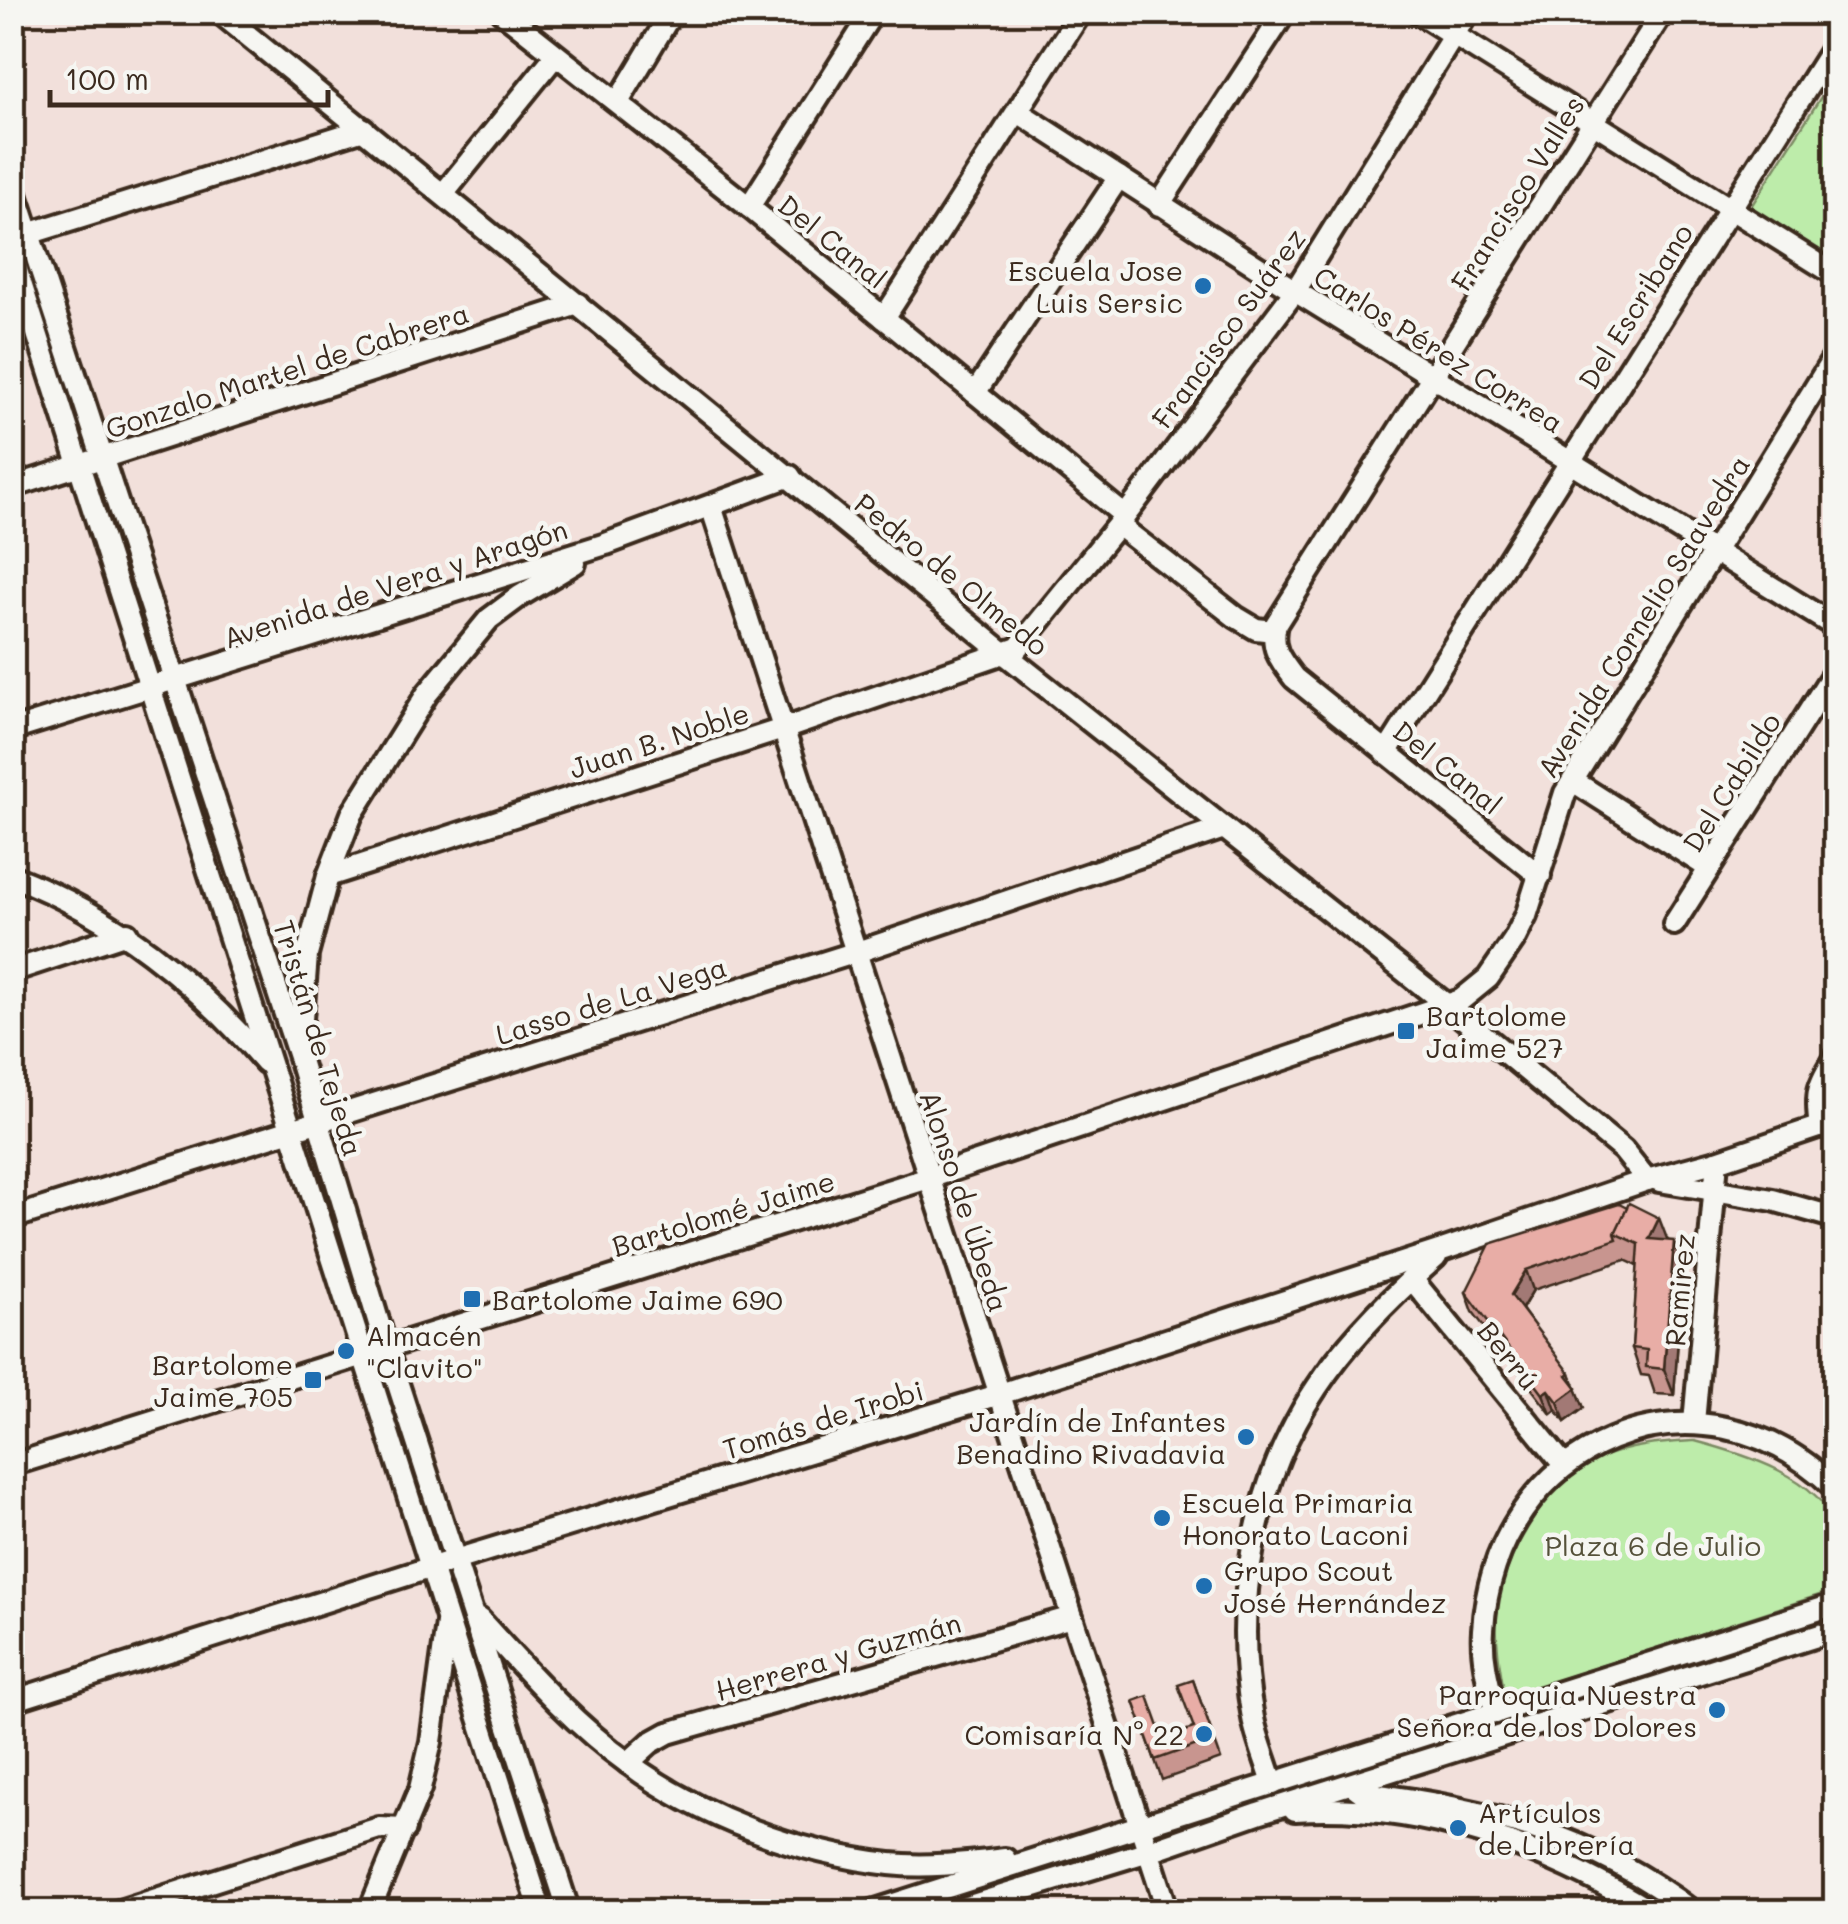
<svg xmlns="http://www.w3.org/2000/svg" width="1848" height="1924" font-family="Mali,sans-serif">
  <rect width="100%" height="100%" fill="#f2e0db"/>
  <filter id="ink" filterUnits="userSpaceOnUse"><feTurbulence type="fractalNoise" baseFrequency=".01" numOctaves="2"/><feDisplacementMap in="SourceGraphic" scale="20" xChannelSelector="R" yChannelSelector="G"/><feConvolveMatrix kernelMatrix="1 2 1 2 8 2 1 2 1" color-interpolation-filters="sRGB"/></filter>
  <g filter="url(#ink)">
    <g fill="#bdecaa" stroke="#7c8b64" stroke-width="2.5">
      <polygon points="1835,75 1835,267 1748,211"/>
      <path d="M1695,1441C1740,1453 1822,1476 1835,1528C1840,1545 1835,1571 1835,1590L1505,1697C1500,1669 1495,1642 1497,1614C1501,1558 1546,1483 1598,1459C1627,1445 1663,1443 1695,1441Z"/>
    </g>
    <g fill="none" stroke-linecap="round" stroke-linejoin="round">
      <g stroke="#3b2a1e" stroke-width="28">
        <g id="minor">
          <polyline points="219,12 1005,654 1447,1005 1623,1150 1647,1180"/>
          <polyline points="502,12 749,207 1125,516"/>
          <polyline points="1417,12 1836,275"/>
          <polyline points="618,102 672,12"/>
          <polyline points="1018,112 1295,291 1836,627"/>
          <polyline points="12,182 299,1057 386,1347 569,1912"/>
          <polyline points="444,193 555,56"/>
          <polyline points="1159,205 1285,12"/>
          <polyline points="749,207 873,12"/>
          <polyline points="12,239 364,129"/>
          <polyline points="12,255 541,1912"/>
          <polyline points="884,318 1081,12"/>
          <polyline points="975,393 1119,177"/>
          <polyline points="12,487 578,304"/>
          <polyline points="711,506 1168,1912"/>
          <polyline points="1118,525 1236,617 1256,629 1274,631"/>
          <polyline points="12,730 606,544 790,476"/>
          <polyline points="1386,753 1836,42"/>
          <polyline points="1573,781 1709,868"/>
          <path d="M12,876C115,916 194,980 265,1062"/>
          <polyline points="328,876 786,728 1018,648 1125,516 1295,291 1468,12"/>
          <path d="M1540,876L1294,678C1280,660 1270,648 1276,624L1663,12"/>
          <polyline points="1674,924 1836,669"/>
          <polyline points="12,971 127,933"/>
          <polyline points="300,1045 307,955 328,876 352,814 427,694 489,619 520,596 575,563"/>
          <path d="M1820,1127C1815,1093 1818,1085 1836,1057"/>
          <polyline points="1659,1181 1773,1200 1836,1218"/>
          <polyline points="12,1218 857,952 1224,828"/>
          <polyline points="1412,1279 1564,1465"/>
          <polyline points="1694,1423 1717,1161"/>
          <polyline points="12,1465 929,1178 1461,1000 1488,978 1514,940 1526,916 1565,793 1836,354"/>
          <path d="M479,1619C525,1669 572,1723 628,1763C702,1818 798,1853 890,1864C928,1868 967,1863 1005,1859"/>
          <polyline points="12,1701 432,1567 997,1395 1445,1249 1647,1180 1717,1161 1836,1121"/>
          <path d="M1496,1713C1489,1686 1481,1659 1483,1630C1494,1443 1699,1354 1836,1489"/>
          <polyline points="628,1763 650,1743 668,1733 1072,1617"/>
          <path d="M1273,1784C1267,1762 1257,1740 1253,1718C1232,1606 1253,1482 1317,1387C1349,1338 1393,1295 1436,1257"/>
          <path d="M1351,1784L1363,1793C1486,1808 1593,1835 1693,1912"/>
          <path d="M1295,1810C1421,1802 1545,1846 1651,1912"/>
          <polyline points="116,1912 379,1828 405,1829"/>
          <polyline points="369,1912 420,1789 431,1742 447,1623"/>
          <polyline points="869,1912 1836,1604"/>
          <polyline points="950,1912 1149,1851 1258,1813 1836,1630"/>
        </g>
      </g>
      <use href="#minor" stroke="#f6f6f2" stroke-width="20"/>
    </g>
    <g fill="#c8958f" stroke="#3b2a1e" stroke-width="2.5">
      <polygon points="1619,1204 1668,1240 1683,1267 1674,1395 1655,1394 1649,1376 1641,1375 1632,1348 1638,1266 1625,1260 1533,1290 1522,1309 1574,1384 1584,1408 1565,1422 1556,1410 1551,1414 1473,1312 1466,1292"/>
      <polygon points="1193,1680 1221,1759 1162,1780 1134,1701 1163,1738 1194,1728"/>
    </g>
    <g fill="#a27974" stroke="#3b2a1e" stroke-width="2.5">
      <polygon points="1659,1218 1669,1244 1649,1239"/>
      <polygon points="1674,1241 1683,1267 1674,1395 1664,1369"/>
      <polygon points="1526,1270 1533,1290 1518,1315 1511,1295"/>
      <polygon points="1570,1373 1584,1408 1565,1422 1558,1402 1567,1375"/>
      <polygon points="1549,1390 1556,1410 1551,1414 1543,1394"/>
    </g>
    <g fill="#e8ada6" stroke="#3b2a1e" stroke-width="2.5">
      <polygon points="1629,1203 1659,1218 1649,1239 1674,1241 1664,1369 1646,1367 1647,1350 1632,1348 1639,1244 1615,1233"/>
      <polygon points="1619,1204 1627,1208 1615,1233 1617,1239 1526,1270 1511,1295 1570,1373 1567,1375 1577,1388 1558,1402 1549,1390 1543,1394 1466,1292 1490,1244"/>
      <polygon points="1193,1680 1214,1739 1155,1760 1134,1701 1148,1696 1163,1738 1194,1728 1178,1685"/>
    </g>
  </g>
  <g fill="#1f6fb2" stroke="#f6f6f2" stroke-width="4">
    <circle cx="1203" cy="286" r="10"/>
    <rect x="1396" y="1021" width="20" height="20" rx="5"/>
    <rect x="462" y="1289" width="20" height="20" rx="5"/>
    <circle cx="346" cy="1351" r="10"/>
    <rect x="303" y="1370" width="20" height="20" rx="5"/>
    <circle cx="1246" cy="1437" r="10"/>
    <circle cx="1162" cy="1518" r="10"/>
    <circle cx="1204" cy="1586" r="10"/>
    <circle cx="1717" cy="1710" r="10"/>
    <circle cx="1204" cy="1734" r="10"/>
    <circle cx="1458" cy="1828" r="10"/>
  </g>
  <g text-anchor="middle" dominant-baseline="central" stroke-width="9" stroke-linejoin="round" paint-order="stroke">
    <g font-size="28" fill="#3b2a1e" stroke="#f6f6f2">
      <text transform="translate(1517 193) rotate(-58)">Francisco Valles</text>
      <text transform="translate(833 241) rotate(39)">Del Canal</text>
      <text transform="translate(1635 306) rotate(-58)">Del Escribano</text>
      <text transform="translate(1228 328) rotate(-54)">Francisco Suárez</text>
      <text transform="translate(1439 349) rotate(32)">Carlos Pérez Correa</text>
      <text transform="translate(287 370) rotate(-18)">Gonzalo Martel de Cabrera</text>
      <text transform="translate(952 574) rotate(39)">Pedro de Olmedo</text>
      <text transform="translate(395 583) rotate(-18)">Avenida de Vera y Aragón</text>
      <text transform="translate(1643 616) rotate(-58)">Avenida Cornelio Saavedra</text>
      <text transform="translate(659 740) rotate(-18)">Juan B. Noble</text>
      <text transform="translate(1448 767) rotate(39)">Del Canal</text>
      <text transform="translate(1731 782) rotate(-58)">Del Cabildo</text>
      <text transform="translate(611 1000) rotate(-17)">Lasso de La Vega</text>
      <text transform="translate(319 1038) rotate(73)">Tristán de Tejeda</text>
      <text transform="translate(965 1201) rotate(72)">Alonso de Úbeda</text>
      <text transform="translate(723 1213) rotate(-17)">Bartolomé Jaime</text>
      <text transform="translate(1679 1290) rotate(-85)">Ramirez</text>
      <text transform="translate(1509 1355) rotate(51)">Berrú</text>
      <text transform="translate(823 1419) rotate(-17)">Tomás de Irobi</text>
      <text transform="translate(838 1656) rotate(-16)">Herrera y Guzmán</text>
    </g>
    <g font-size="28" fill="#3b2a1e" stroke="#f6f6f2" text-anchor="start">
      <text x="1183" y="270" text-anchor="end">Escuela Jose<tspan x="1183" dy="32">Luis Sersic</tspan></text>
      <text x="1426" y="1015">Bartolome<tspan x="1426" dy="32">Jaime 527</tspan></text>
      <text x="492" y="1299">Bartolome Jaime 690</text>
      <text x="366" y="1335">Almacén<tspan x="366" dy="32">"Clavito"</tspan></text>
      <text x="293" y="1364" text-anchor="end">Bartolome<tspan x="293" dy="32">Jaime 705</tspan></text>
      <text x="1226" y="1421" text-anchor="end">Jardín de Infantes<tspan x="1226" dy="32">Benadino Rivadavia</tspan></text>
      <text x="1182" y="1502">Escuela Primaria<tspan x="1182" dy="32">Honorato Laconi</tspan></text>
      <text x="1224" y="1570">Grupo Scout<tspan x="1224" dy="32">José Hernández</tspan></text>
      <text x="1697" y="1694" text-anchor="end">Parroquia Nuestra<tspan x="1697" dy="32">Señora de los Dolores</tspan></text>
      <text x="1184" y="1734" text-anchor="end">Comisaría N° 22</text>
      <text x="1478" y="1812">Artículos<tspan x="1478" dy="32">de Librería</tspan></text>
    </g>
    <g font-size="28" fill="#55513a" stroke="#f6f6f2">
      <text x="1653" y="1545">Plaza 6 de Julio</text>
    </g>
  </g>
  <rect width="1848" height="1924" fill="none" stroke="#f6f6f2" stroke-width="50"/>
  <rect x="25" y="25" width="1798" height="1874" fill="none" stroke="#3b2a1e" stroke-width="4" filter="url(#ink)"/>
  <path d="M50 90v15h278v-15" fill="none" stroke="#3b2a1e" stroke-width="5"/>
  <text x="65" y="90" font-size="30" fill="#3b2a1e" stroke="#f6f6f2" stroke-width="8" paint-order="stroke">100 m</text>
</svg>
